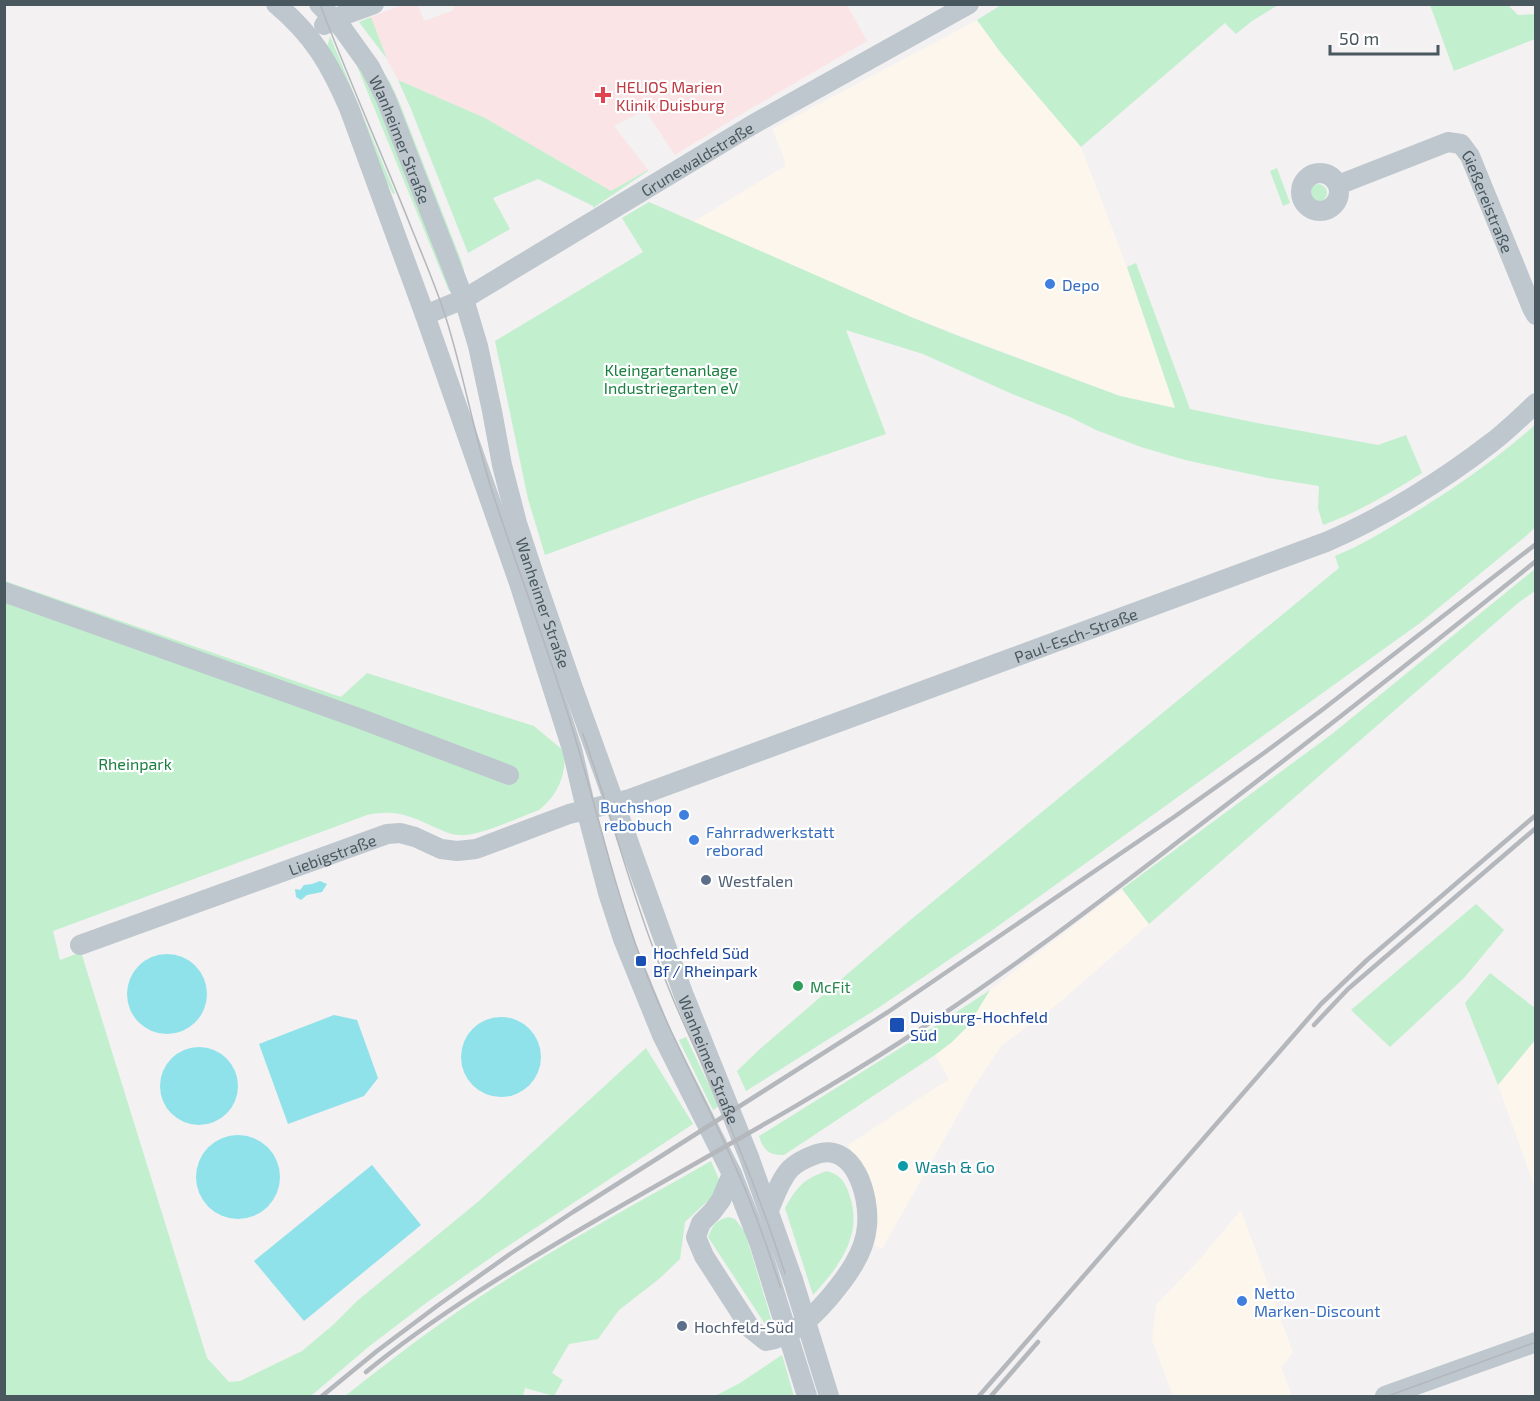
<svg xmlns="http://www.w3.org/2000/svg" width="1540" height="1401" font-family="'Exo 2',sans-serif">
  <rect width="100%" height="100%" fill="#f3f1f2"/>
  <g fill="#fcf6ed">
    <polygon points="977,20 1001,53 1081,147 1127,267 1175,408 1120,396 911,317 693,222 785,166 785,161 772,129"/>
    <polygon points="1122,889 1149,924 1059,1003 1002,1045 972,1090 882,1249 874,1245 877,1216 875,1198 848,1145 949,1079 935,1055 952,1042 968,1026 990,990"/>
    <polygon points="1535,1040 1535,1188 1498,1085"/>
    <polygon points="1241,1210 1293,1353 1281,1367 1292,1396 1173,1396 1152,1340 1156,1305 1199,1260"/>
  </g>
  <polygon fill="#fbe4e5" points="404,4 418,5 424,21 454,10 453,7 460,4 847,5 867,41 743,113 675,155 645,110 614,126 648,170 611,191 485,118 398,80 387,59 371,17"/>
  <g fill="#c2efce">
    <polygon points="1001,5 1001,4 1278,5 1252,21 1236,34 1225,23 1081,147 1001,53 977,20"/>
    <polygon points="1430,5 1508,5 1518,15 1535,14 1535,39 1454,71"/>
    <polygon points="371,17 387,59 359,22"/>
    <polygon points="330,36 395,193 393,194 379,167 329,50 328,44"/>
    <polygon points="367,46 391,84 400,104 461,260 464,270 464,277 365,47"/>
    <polygon points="359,65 372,87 452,291 449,291 357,66"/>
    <polygon points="398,80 485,118 611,191 648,170 648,171 593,208 593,206 538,179 493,198 510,229 468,253 411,109"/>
    <polygon points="1277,168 1290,203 1283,206 1270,171"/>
    <circle cx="1318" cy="193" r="9"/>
    <path d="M649,202L911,317L961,337L1120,396L1175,408L1127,267L1136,263L1190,409L1257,423L1378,445L1406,435L1422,473C1391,493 1358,512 1323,525L1318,508L1319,486L1268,478L1185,460L1141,447L1096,430L1070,417L1010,393L923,354L846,330L886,434L699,498L545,555L528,499L495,341L643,252L622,218Z"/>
    <path d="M1535,425V527L1526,536L1420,623L994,929L878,1008L746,1091L737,1071L761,1048L908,922L1339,568L1335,556C1360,546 1381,533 1404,519C1451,491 1495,460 1535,425Z"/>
    <polygon points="1535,569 1535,591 1518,603 1149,924 1122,889 1332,734"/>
    <path d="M5,581L341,697L367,673L534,726L564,751C567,775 557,796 539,810C519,817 479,837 460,835C450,835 442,830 434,827C410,815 394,809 367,815L53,931L60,960L81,952L207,1358L229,1382L240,1381L302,1351L333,1325L357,1301L479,1201L646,1048L693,1124L496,1254L426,1303L367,1348L311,1396H5Z"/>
    <polygon points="1476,904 1504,930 1464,978 1390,1047 1351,1010"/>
    <polygon points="1490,973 1535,1008 1535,1040 1498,1085 1465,1003"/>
    <path d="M990,990L968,1026L952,1042L935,1055L784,1155C770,1156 763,1150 759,1136L926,1032Z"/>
    <polygon points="686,1037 719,1106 713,1110 679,1040"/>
    <path d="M711,1161L721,1184L715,1194L685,1222L680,1259L659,1279L619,1310L598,1339L569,1344L552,1373L563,1380L554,1396L525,1388L523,1396H345C376,1372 407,1347 440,1324C526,1263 620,1213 711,1161Z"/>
    <path d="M827,1171C841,1175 846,1183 850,1197C863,1236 838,1268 813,1295L785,1208C798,1186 803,1179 827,1171Z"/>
    <path d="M728,1217L735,1219L745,1232L772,1322L765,1324L708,1237C713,1225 715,1221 728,1217Z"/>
    <polygon points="782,1355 794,1396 715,1396 740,1383"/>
  </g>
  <g fill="#90e2ea">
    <polygon points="320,881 327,884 322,892 307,895 301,900 296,897 295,889 300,890 304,885 312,884"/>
    <circle cx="167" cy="994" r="40"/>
    <polygon points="334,1015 357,1020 378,1078 364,1096 288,1124 259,1044"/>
    <circle cx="501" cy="1057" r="40"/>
    <circle cx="199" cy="1086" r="39"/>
    <circle cx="238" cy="1177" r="42"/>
    <polygon points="372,1165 421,1225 304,1321 254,1261"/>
  </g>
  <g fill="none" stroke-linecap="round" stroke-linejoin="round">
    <g stroke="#bdc7cd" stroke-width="20">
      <path d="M276,4C313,35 330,64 349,108L425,315L519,583L572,749L586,809L608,893L623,939L662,1035L732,1174L759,1242L776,1297"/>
      <path id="s1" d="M319,4L342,28L370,67L386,99L464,299L478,346L492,411L502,465L517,523L535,578L573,688L683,993L749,1157L793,1280"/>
      <polyline points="324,25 333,19 374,4"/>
      <circle cx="1320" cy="192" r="19"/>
      <path id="s2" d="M1338,185L1448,142L1461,144L1470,156L1532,308L1536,315"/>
      <path id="s3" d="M425,315L464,299L752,125L969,4"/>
      <polyline points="4,592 361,719 509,775"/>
      <path id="s4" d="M80,945L387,834L400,833L415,837L441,849L457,851L476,849L569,814L630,799L1326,542C1382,518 1442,481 1491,443C1507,431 1521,417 1536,403"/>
      <path d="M732,1174L721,1200L712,1212L701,1223L696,1237L704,1256L751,1329L766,1341C791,1337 813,1317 829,1298C846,1278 865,1253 867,1226C870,1196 854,1139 814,1155C806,1158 796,1163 790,1169C780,1180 775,1196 769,1210"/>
      <polyline points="1385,1396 1536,1342"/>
    </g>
    <g stroke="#b4b7bb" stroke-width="1.5">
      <path d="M320,4C349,81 383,156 413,232C424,259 436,287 445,315C464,374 474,436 493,494C519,574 550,653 574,734C597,810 614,887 642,962C672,1043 717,1118 749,1199C775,1263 793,1330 814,1396"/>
      <path d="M583,734C612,817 634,903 667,984C682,1022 700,1059 717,1096C747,1164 773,1233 795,1305"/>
      <polyline points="1388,1396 1536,1342"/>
    </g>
    <g stroke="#b4b7bb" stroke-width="4.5">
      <polyline points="1314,1025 1348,989 1536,828"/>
      <path d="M366,1372C436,1315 514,1268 593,1222C696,1162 801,1106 902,1041C996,981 1086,912 1175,844C1296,752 1417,657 1536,561"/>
      <polyline points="322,1396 377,1351 437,1306 510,1254 573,1212 888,1012 1174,817 1264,753 1322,710 1536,544"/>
      <polyline points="979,1396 1321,1004 1367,960 1536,815"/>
      <polyline points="991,1396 1038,1342"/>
    </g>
    <g stroke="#bdc7cd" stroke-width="20">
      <polyline points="793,1280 829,1396"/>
      <polyline points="776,1297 807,1396"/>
    </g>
  </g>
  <path fill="#e0444e" stroke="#fff" stroke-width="2" d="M600 86h6v6h6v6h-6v6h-6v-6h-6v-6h6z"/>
  <g fill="#3f7fe0" stroke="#fff" stroke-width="2">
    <circle cx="1050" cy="284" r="6"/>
    <circle cx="684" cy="815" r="6"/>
    <circle cx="694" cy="840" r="6"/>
    <circle cx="1242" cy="1301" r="6"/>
  </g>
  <g fill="#5c6f8a" stroke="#fff" stroke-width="2">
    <circle cx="706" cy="880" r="6"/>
    <circle cx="682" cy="1326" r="6"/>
  </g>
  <g fill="#1a4fb4" stroke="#fff" stroke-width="2">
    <rect x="635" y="955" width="12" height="12" rx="3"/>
    <rect x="889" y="1017" width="16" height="16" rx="3"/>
  </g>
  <circle fill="#2e9e5b" stroke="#fff" stroke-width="2" cx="798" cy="986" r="6"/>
  <circle fill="#0f9aa8" stroke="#fff" stroke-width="2" cx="903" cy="1166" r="6"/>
  <g text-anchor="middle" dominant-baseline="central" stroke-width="4.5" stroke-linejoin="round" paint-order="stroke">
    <g font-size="16" fill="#be3a42" stroke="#fff" text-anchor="start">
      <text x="616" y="86">HELIOS Marien<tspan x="616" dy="18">Klinik Duisburg</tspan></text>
    </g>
    <g font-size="16" fill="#49575e" stroke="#fff">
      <text stroke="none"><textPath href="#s1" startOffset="160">Wanheimer Straße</textPath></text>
      <text stroke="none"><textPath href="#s3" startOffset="314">Grunewaldstraße</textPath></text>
      <text stroke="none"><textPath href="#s2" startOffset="195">Gießereistraße</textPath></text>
      <text stroke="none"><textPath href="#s1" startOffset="646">Wanheimer Straße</textPath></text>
      <text stroke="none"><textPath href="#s4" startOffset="1056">Paul-Esch-Straße</textPath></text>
      <text stroke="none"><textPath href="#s4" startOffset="268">Liebigstraße</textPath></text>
      <text stroke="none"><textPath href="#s1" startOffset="1132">Wanheimer Straße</textPath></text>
    </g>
    <g font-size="16" fill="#366cbe" stroke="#fff" text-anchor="start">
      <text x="1062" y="284">Depo</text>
      <text x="672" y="806" text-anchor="end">Buchshop<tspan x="672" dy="18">rebobuch</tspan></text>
      <text x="706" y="831">Fahrradwerkstatt<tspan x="706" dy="18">reborad</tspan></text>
      <text x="1254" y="1292">Netto<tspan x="1254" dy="18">Marken-Discount</tspan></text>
    </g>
    <g font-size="16" fill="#1a8041" stroke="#fff">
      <text x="671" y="369">Kleingartenanlage<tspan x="671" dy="18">Industriegarten eV</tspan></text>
      <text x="135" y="763">Rheinpark</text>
    </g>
    <g font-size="16" fill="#4e5e75" stroke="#fff" text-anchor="start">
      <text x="718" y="880">Westfalen</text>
      <text x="694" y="1326">Hochfeld-Süd</text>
    </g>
    <g font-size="16" fill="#164399" stroke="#fff" text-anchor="start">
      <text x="653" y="952">Hochfeld Süd<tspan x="653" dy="18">Bf / Rheinpark</tspan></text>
      <text x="910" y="1016">Duisburg-Hochfeld<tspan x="910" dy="18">Süd</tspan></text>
    </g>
    <g font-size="16" fill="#27864d" stroke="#fff" text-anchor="start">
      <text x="810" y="986">McFit</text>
    </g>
    <g font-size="16" fill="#0d838f" stroke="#fff" text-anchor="start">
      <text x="915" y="1166">Wash &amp; Go</text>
    </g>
  </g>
  <rect width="1540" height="1401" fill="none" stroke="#49575e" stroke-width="12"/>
  <path d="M1330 45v9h108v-9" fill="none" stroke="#49575e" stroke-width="3"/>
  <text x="1339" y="45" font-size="18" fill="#49575e" stroke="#ffffff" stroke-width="4.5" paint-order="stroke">50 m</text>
</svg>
